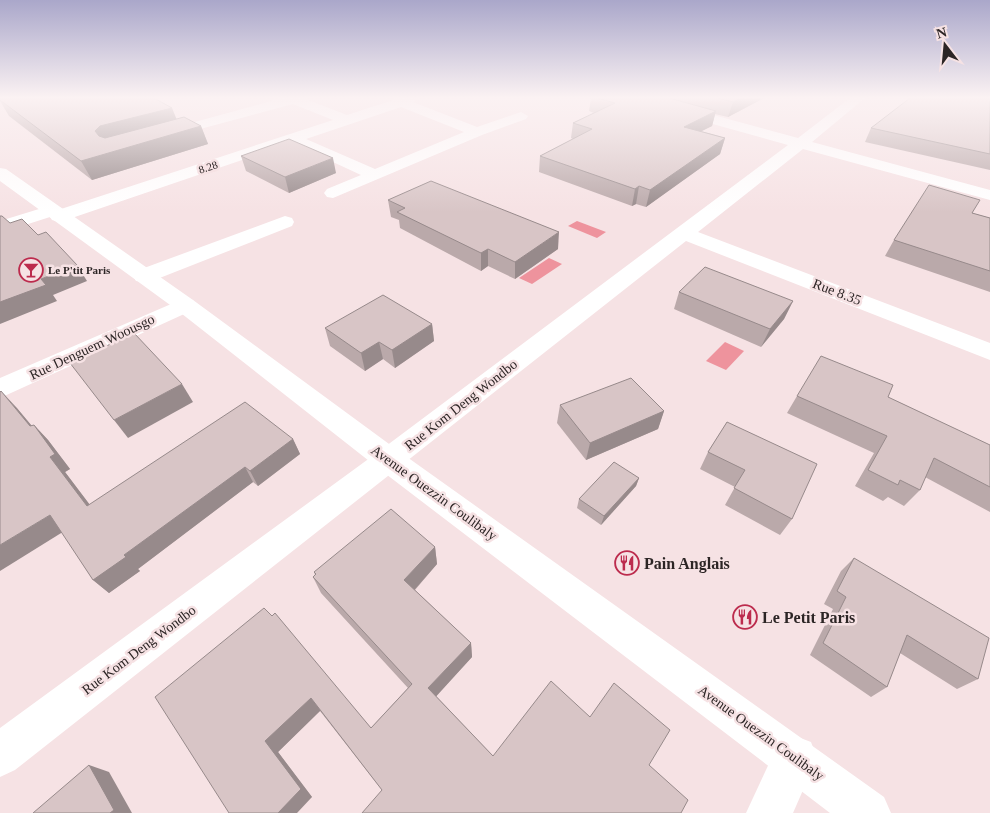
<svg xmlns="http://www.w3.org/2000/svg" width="990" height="813" font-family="Georgia,serif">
  <rect width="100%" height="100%" fill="#f6e2e4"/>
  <g fill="#ee939d">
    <polygon points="577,221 606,232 597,238 568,226"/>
    <polygon points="549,258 562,264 532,284 519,278"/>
    <polygon points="725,342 744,351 726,370 706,361"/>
  </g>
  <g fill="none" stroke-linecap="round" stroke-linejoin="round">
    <g fill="#fff" fill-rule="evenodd">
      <path d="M282,98H303L347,115L399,98H419L413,102L477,127L521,112L528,116L526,119L482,135L333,198L327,197L324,193L327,189L361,175L292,143L66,220L59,222L52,220L50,217L0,233V221L52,205L58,206L61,209L333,120L293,104L163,139L158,138L156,135L158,132ZM401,107L464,132L375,169L306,139Z"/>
      <polygon points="629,98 651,98 798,138 850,98 865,98 812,142 990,190 990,200 803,149 698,232 990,343 990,360 686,241 15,770 0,777 0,728 378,452 788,145 630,101"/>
      <polygon points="285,216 292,218 294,222 292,226 152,281 144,282 136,281 133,276 136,271"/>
      <polygon points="185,298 193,300 196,305 193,310 0,398 0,378"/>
      <polygon points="795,736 811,742 817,758 793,813 746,813 779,742"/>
    </g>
    <polygon fill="#fff" fill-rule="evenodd" points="0,168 6,169 193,300 400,452 884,797 891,813 830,813 378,468 177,310 0,181"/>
  </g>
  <g fill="#baa9aa">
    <polygon points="0,98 176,119 201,126 208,144 92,180 9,116 0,101"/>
    <polygon points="591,98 764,98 728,117 715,114 712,126 701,131 725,138 720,154 646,207 636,204 632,206 539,172 540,156 573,139 571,138 573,123 594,113 589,111"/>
    <polygon points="990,98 990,170 865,142 871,128"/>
    <polygon points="241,156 336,173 289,193 246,171"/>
    <polygon points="388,200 558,249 515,279 488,266 481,271 400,228 399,220 391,217"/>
    <polygon points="972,213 990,218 990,292 885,256 894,240"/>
    <polygon points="679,292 793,301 784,319 761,347 674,309"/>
    <polygon points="432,324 434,341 395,368 383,359 365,371 330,346 325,328"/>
    <polygon points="797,396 888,397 990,446 990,512 925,477 920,490 904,506 888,497 883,501 855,486 874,453 787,413"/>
    <polygon points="560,405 664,411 658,429 586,460 557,423"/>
    <polygon points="16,407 32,426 34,425 48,440 70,469 65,472 90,505 293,439 300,454 258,486 253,482 138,569 140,571 109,593 93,580 62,532"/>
    <polygon points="727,422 792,519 780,535 725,505 735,487 700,469 708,452"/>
    <polygon points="639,478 636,486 601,525 577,508 579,499"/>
    <polygon points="435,547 437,564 415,590 471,643 472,657 436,696 493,756 590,717 670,730 382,790 320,711 278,752 312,797 229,813 264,608 371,728 408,688 321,593 313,577 315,575 314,572"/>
    <polygon points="854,558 978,679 957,689 900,653 887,687 871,697 810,655 833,609 824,604 841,571"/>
  </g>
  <g fill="#978a8b">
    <polygon points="741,98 764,98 728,117 733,102"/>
    <polygon points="172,108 179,125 104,149 95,131 100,126"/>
    <polygon points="716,111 712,126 680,142 684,127"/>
    <polygon points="201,126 208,144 92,180 81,161"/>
    <polygon points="725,138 720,154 646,207 650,190"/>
    <polygon points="333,158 336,173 289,193 285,177"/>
    <polygon points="639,186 636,204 632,206 635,189"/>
    <polygon points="559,232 558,249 515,279 515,262"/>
    <polygon points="488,249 488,266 481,271 481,253"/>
    <polygon points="77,265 87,281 53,295 57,301 0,324 0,302 41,279"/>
    <polygon points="793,301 784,319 761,347 770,329"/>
    <polygon points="432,324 434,341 395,368 392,350"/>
    <polygon points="379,342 383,359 365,371 361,353"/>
    <polygon points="182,384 193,402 128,438 114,420"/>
    <polygon points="1,391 16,407 45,442 30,426"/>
    <polygon points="664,411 658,429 586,460 590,443"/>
    <polygon points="34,425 48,440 70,469 65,472 102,521 87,506 50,457"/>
    <polygon points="293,439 300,454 258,486 250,471"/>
    <polygon points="245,467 253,482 138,569 140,571 109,593 93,580 124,555"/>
    <polygon points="639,478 636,486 601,525 604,516"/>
    <polygon points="50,515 66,530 0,571 0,545"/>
    <polygon points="435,547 437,564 409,596 404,580"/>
    <polygon points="471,643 472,657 432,701 428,688"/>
    <polygon points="311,698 321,710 278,752 312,797 297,813 278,813 265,741"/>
    <polygon points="89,765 109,772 132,813 110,813"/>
  </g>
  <g fill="#d8c5c6" stroke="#978a8b">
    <polygon points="0,98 154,98 172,108 100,126 95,131 99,136 105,138 184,117 201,126 81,161 0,100"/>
    <polygon points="597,98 669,98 716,111 684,127 725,138 650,190 639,186 635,189 540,156 592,129 573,123 615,103"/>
    <polygon points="718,98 741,98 733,102"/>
    <polygon points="910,98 990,98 990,154 871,128"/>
    <polygon points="289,139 333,158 285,177 241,156"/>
    <polygon points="431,181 559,232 515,262 488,249 481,253 397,212 405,208 388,200"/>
    <polygon points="929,185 980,200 972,213 990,218 990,271 894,240"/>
    <polygon points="0,216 2,216 10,223 22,219 38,235 46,232 77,265 41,279 46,285 0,302"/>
    <polygon points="705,267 793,301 770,329 679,292"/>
    <polygon points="383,295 432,324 392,350 379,342 361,353 325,328"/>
    <polygon points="134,333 182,384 114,420 70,363"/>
    <polygon points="821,356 893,385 888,397 990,445 990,487 934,458 920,490 900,480 898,485 868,470 887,436 797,396"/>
    <polygon points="631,378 664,411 590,443 560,405"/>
    <polygon points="1,391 30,426 34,425 55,454 50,457 87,506 245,402 293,439 250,471 245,467 124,555 126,557 93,580 50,515 0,545 0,392"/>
    <polygon points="727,422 817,464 792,519 734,488 745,470 708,452"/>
    <polygon points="614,462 639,478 604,516 579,499"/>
    <polygon points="391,509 435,547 404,580 471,643 428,688 493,756 551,681 590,717 614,683 670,730 649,765 688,800 681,813 362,813 382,790 311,698 265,741 301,789 278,813 229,813 155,697 264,608 272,616 275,613 371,728 412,684 313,577 316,574 314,572"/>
    <polygon points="854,558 989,638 978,679 907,635 887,687 823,643 846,597 837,591"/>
    <polygon points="89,765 114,810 110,813 33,813"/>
  </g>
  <linearGradient id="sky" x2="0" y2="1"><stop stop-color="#aaa7ca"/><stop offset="0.46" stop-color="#fbf2f3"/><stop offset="1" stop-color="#fbf2f3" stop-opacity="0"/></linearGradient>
  <rect width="990" height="212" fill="url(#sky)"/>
  <defs>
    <g id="bar-ring" transform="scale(1.25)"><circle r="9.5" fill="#f6e2e4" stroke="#bc2b4d" stroke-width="1.5"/><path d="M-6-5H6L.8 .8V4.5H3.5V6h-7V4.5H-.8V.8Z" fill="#bc2b4d"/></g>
    <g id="restaurant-ring" transform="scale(1.25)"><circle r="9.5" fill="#f6e2e4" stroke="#bc2b4d" stroke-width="1.5"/><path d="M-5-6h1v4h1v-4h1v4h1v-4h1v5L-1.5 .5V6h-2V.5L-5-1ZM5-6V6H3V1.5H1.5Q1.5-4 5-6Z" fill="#bc2b4d"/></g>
  </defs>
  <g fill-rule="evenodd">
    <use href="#bar-ring" x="31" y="270"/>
    <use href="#restaurant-ring" x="627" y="563"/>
    <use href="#restaurant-ring" x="745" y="617"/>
  </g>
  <g text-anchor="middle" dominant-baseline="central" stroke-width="5" stroke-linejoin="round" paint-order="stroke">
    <g font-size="11" fill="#2c2525" stroke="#f6e2e4">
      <text transform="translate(208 167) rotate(-18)">8.28</text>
    </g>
    <g font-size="11" font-weight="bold" fill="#2c2525" stroke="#f6e2e4" text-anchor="start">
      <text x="48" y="270">Le P'tit Paris</text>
    </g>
    <g font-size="14" fill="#2c2525" stroke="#f6e2e4">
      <text transform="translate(837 292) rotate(21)">Rue 8.35</text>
      <text transform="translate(92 347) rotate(-25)">Rue Denguem Woousgo</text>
      <text transform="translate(461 405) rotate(-38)">Rue Kom Deng Wondbo</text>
      <text transform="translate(434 493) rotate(36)">Avenue Ouezzin Coulibaly</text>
      <text transform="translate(139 650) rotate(-37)">Rue Kom Deng Wondbo</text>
      <text transform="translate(761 733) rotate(36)">Avenue Ouezzin Coulibaly</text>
    </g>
    <g font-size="16" font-weight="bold" fill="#2c2525" stroke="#f6e2e4" text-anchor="start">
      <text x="644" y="563">Pain Anglais</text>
      <text x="762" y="617">Le Petit Paris</text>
    </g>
  </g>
  <g transform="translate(945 45) rotate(344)" stroke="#f6e2e4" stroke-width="4" paint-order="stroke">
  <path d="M0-4L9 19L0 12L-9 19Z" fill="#2c2525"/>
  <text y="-8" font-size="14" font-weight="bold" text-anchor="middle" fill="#2c2525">N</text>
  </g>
</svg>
